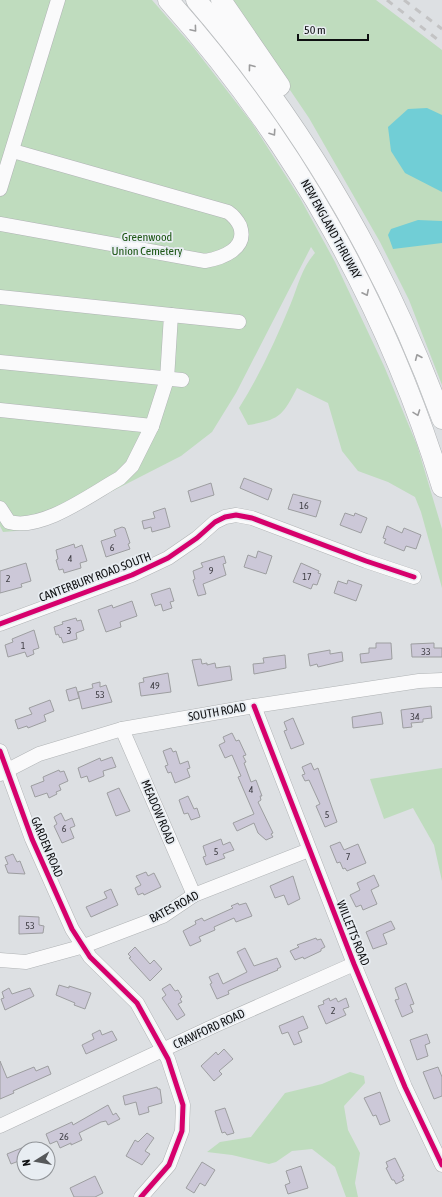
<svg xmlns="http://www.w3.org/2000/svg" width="442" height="1197" font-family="'Asap Condensed',sans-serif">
  <rect width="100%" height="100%" fill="#dde0e3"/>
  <g fill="#bfdcbe">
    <path d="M0,0H152L194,48L252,123L300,198L335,262L384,366L417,445L442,529V588L421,512L415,497L388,482L358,471L342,451L328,403L297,388C283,415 280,420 248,425L239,408C260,375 276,339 291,303C298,286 302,267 315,253L311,247L236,393L212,432L181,456L54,521L28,530L3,532L0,526Z"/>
    <polygon points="229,0 376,0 442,50 442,385 409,300 380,242 309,118"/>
    <polygon points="442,768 442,881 434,845 413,808 384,819 370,779"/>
    <polygon points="350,1072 364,1076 365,1083 344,1106 348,1130 360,1153 355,1183 358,1197 346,1197 335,1167 312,1149 292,1151 276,1162 269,1164 232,1155 207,1152 220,1142 251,1137 285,1093 322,1084"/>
  </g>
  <g fill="#71ced6">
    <polygon points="427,108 442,115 442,192 405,173 391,151 388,127 408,109"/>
    <polygon points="418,220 442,221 442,243 393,249 388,235 391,229"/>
  </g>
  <g fill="#ccc8d8" stroke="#9d9ea0">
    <polygon points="244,478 272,489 268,500 240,488"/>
    <polygon points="211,483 214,495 191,502 188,491"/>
    <polygon points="293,494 321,501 316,517 288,509"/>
    <polygon points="165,508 170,527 152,532 151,527 144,529 142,521 155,518 153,512"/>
    <polygon points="345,513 354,516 355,513 367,518 361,533 340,525"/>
    <polygon points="387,526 402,533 404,528 421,535 416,549 406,546 404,551 384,543 386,539 383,538"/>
    <polygon points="122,527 125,528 130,543 128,544 130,549 106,557 101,541 116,536 114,530"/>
    <polygon points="74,544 75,548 82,545 87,561 80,563 81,568 64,573 63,569 59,570 56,560 58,559 56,550"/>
    <polygon points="258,551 272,556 266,574 244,567 248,555 256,558"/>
    <polygon points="224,556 226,563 223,564 226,575 203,584 206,594 198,596 193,580 195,579 193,571 203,567 201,563"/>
    <polygon points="26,563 31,581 21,584 22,587 0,593 0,571"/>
    <polygon points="301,563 319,571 318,573 321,574 317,585 313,584 311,589 293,582"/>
    <polygon points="348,580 362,585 356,601 334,593 338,581 347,584"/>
    <polygon points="170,588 174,601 170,602 172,608 163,611 161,604 155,606 151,594"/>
    <polygon points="132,601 137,616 120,622 121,627 106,632 98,610 112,605 113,608"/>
    <polygon points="76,618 77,621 81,620 84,630 76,633 77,639 63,643 61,637 60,638 58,634 56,635 54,627 63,624 62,622"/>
    <polygon points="34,630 39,648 33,650 34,654 27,657 25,652 8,657 5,645 13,642 12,639"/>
    <polygon points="376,643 391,643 392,659 361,663 360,654 369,653 369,648 376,648"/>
    <polygon points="434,643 434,648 442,648 442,657 412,657 411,644"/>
    <polygon points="330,650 330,654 342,652 343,661 318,667 317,664 310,666 308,654"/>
    <polygon points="285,655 286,668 254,674 253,664 264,663 263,658"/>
    <polygon points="201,659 202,664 207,663 207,665 215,663 216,668 230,666 232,680 198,686 192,660"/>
    <polygon points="168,673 171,692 141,696 139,683 144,682 143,678"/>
    <polygon points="100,682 100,687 106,685 112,702 82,709 78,692 93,688 92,684"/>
    <polygon points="76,687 79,698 69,701 66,690"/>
    <polygon points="50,700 54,711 44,715 46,721 28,728 27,726 18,729 15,720 32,714 29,708"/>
    <polygon points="431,706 432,718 423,719 423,722 411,723 412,727 403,728 401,710"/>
    <polygon points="381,712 383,724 353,728 352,717"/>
    <polygon points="293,718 304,744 291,749 284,731 287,730 284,722"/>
    <polygon points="232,733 236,741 239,740 246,755 243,756 246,762 244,763 251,782 256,780 262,796 260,796 261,800 258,802 273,833 271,834 273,837 266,840 258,833 254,823 237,831 233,823 254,814 238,777 241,776 232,755 225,758 219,745 225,742 223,737"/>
    <polygon points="171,748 173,752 176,751 180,764 188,761 190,768 187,769 190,777 175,783 171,772 168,773 165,766 168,765 163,751"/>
    <polygon points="112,757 116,767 103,771 104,776 89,782 87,776 81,778 78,768 100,758 101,761"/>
    <polygon points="311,763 314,770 318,768 337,822 325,827 316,806 320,804 309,780 305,781 302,775 305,774 302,767"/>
    <polygon points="59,770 60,772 64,771 68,781 59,785 61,790 56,792 57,794 49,798 47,793 35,797 31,786 44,781 43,777"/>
    <polygon points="119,788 130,811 116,816 107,793"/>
    <polygon points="188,796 194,809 197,808 200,817 191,820 188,813 184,814 179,800"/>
    <polygon points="61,813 65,821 72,818 75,826 70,828 74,838 62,843 54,826 57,824 54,817"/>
    <polygon points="221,839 223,845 230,842 234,850 223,854 225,858 206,865 203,857 206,856 203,846"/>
    <polygon points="340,842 344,850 358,844 366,863 347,871 345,868 343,869 340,862 337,863 330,846"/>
    <polygon points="13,854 17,862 20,861 25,874 8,873 5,865 8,864 5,857"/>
    <polygon points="146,872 148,876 154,873 161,887 144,895 143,893 138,895 135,888 141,885 136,876"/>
    <polygon points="374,875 379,886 371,890 377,904 363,910 361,905 356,907 350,895 360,890 357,883"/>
    <polygon points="293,876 300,899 288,905 284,895 275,898 270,886"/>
    <polygon points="111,889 118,905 91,917 86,907 107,898 104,892"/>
    <polygon points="238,903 239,905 246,903 252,916 236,922 234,918 214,927 215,930 199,937 201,941 190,946 183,931 196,924 195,921 202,918 204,921 233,908 231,906"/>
    <polygon points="19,916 39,917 39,925 44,926 43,933 19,934"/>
    <polygon points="391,921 395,929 383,934 387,944 373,949 366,932"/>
    <polygon points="316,938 317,940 321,939 325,947 321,949 321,951 304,959 303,957 295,960 290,951 299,947 297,945"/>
    <polygon points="135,947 150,964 154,960 162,969 150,981 129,958 131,957 128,954"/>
    <polygon points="245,948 254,966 277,958 281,967 277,969 278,970 239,986 228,991 229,994 217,999 210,984 212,983 209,977 218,973 223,984 247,972 237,952"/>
    <polygon points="406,983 414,1004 410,1005 413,1012 402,1017 395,1000 399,999 395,988"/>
    <polygon points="170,984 175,991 178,990 182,997 180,999 182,1002 178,1004 185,1015 177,1020 162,998 166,995 162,989"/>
    <polygon points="59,985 69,988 69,986 91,993 85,1009 74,1005 75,1003 56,995"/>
    <polygon points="9,988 12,994 30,988 34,996 5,1010 1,999 4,998 2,992"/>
    <polygon points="329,998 330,1001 336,998 338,1002 346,998 349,1007 343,1009 346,1015 326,1024 318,1006 324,1004 323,1001"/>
    <polygon points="303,1016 308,1028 298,1032 302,1042 294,1045 288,1032 282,1034 279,1026"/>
    <polygon points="100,1030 102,1035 112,1031 117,1040 86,1054 82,1045 94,1039 92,1034"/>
    <polygon points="427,1034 430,1043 425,1045 428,1056 417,1060 410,1040"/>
    <polygon points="224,1049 233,1059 219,1071 222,1074 214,1081 201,1066 216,1052 218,1055"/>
    <polygon points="0,1061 7,1078 34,1067 36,1071 48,1066 51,1074 13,1091 14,1093 0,1099"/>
    <polygon points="438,1067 442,1077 442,1096 434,1099 423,1072"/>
    <polygon points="157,1087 158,1089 160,1089 162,1103 148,1107 149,1112 139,1115 136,1102 125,1105 123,1096"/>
    <polygon points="380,1092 390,1121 380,1125 376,1115 373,1116 364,1098"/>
    <polygon points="108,1105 113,1115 116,1113 120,1119 108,1125 106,1121 101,1122 79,1133 82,1140 71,1145 71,1143 60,1148 57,1141 50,1144 46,1134 72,1122 73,1125"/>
    <polygon points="225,1108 234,1133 227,1135 225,1132 222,1133 215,1111"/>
    <polygon points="147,1133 154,1138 145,1151 150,1154 142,1165 126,1156 135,1140 138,1142"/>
    <polygon points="24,1147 24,1159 11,1164 7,1154"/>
    <polygon points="395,1158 404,1176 402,1177 404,1180 396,1184 394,1180 392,1180 386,1168 388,1167 386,1162"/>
    <polygon points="202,1162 215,1170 205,1186 200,1183 194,1193 186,1188"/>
    <polygon points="301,1166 308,1188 288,1194 285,1185 290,1183 286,1171"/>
    <polygon points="95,1176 103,1193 95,1197 74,1197 70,1188"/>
  </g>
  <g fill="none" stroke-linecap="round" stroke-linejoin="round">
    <g stroke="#b0b3b5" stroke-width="15">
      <g id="minor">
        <polyline points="0,189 58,0"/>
        <path d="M0,224L205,261C222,258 248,249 240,226C237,220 234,216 228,212L13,151"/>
        <polyline points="0,297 171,315 167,379 152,426"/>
        <polyline points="171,315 239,322"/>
        <polyline points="0,362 182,380"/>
        <path d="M0,410L152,426L132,466L120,478C91,494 43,531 9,522L0,508"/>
        <polyline points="0,624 132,575 168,558 197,538 215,522 225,517 236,515 252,518 366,561 414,577"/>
        <polyline points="254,706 354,964 405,1087 442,1165"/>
        <polyline points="122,729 194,895"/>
        <polyline points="0,751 32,839 72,929 90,957 137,1003 168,1059 183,1105 182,1131 169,1165 141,1197"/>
        <polyline points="0,774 39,754 122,729 254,706 419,681 442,680"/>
        <polyline points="0,960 26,962 84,946 163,916 194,895 309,850"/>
        <polyline points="0,1126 216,1025 354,964"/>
      </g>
    </g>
    <g stroke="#b0b3b5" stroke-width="21">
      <g id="highway">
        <path d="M168,0C294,141 387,307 442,487"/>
        <path d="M196,0C303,124 386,265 442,419"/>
        <polyline points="221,0 280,86"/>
      </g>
    </g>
    <use href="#minor" stroke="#fafafb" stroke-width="14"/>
    <use href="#highway" stroke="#fafafb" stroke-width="20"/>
    <g stroke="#c3c3c4" stroke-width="3" stroke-dasharray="7 7" stroke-linecap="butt">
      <polyline points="387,0 442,43"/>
      <polyline points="404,0 442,29"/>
    </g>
    <g stroke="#e8edf2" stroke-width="8">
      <g id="cycleway">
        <polyline points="0,624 132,575 168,558 197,538 215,522 225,517 236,515 252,518 366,561 414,577"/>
        <polyline points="254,706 354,964 405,1087 442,1165"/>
        <polyline points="0,751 32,839 72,929 90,957 137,1003 168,1059 183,1105 182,1131 169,1165 141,1197"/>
      </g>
    </g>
    <use href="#cycleway" stroke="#d6006c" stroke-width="5"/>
  </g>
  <defs><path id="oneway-chevron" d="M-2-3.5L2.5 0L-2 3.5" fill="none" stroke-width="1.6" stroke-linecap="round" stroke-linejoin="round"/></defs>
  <g stroke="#9c9c9d">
    <use href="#oneway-chevron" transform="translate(194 29) rotate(50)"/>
    <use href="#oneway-chevron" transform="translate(251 67) rotate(-127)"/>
    <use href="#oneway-chevron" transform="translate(273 133) rotate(56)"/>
    <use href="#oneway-chevron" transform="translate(366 293) rotate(64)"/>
    <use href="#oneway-chevron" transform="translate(418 357) rotate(-113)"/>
    <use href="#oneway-chevron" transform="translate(417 413) rotate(70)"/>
  </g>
  <g text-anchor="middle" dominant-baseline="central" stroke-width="3.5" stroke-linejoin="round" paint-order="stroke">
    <g font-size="10" fill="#3e3d43">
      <text x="304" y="505">16</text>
      <text x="112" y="547">6</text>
      <text x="70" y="558">4</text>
      <text x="211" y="570">9</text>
      <text x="307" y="576">17</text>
      <text x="8" y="578">2</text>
      <text x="69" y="630">3</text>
      <text x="23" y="645">1</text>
      <text x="426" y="651">33</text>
      <text x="155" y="685">49</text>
      <text x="100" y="694">53</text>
      <text x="415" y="716">34</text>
      <text x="251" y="789">4</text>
      <text x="327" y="814">5</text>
      <text x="64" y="828">6</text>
      <text x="216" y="851">5</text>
      <text x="348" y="856">7</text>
      <text x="30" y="925">53</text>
      <text x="333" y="1010">2</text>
      <text x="64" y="1136">26</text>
    </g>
    <g font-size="12" fill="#0e0f11" stroke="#e8edf2">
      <text transform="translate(331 229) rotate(61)">NEW ENGLAND THRUWAY</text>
      <text transform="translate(95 577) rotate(-21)">CANTERBURY ROAD SOUTH</text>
      <text transform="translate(217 712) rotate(-10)">SOUTH ROAD</text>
      <text transform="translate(158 812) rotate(67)">MEADOW ROAD</text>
      <text transform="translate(47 847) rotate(67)">GARDEN ROAD</text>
      <text transform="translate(174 907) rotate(-28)">BATES ROAD</text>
      <text transform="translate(353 933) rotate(68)">WILLETTS ROAD</text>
      <text transform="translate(209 1029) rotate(-25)">CRAWFORD ROAD</text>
    </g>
    <g font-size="12" fill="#1b5513" stroke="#e8edf2">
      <text x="147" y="237">Greenwood<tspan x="147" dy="14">Union Cemetery</tspan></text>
    </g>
  </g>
  <g transform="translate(36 1161) rotate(259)"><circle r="19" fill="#e8edf2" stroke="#919498"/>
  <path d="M0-3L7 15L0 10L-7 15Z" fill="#56585a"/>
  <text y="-6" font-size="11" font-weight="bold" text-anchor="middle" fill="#0e0f11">N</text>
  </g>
  <path d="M298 34v6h70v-6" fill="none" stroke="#0e0f11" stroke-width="2"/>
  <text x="304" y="34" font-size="12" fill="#0e0f11" stroke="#e8edf2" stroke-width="3" paint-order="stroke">50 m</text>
</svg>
